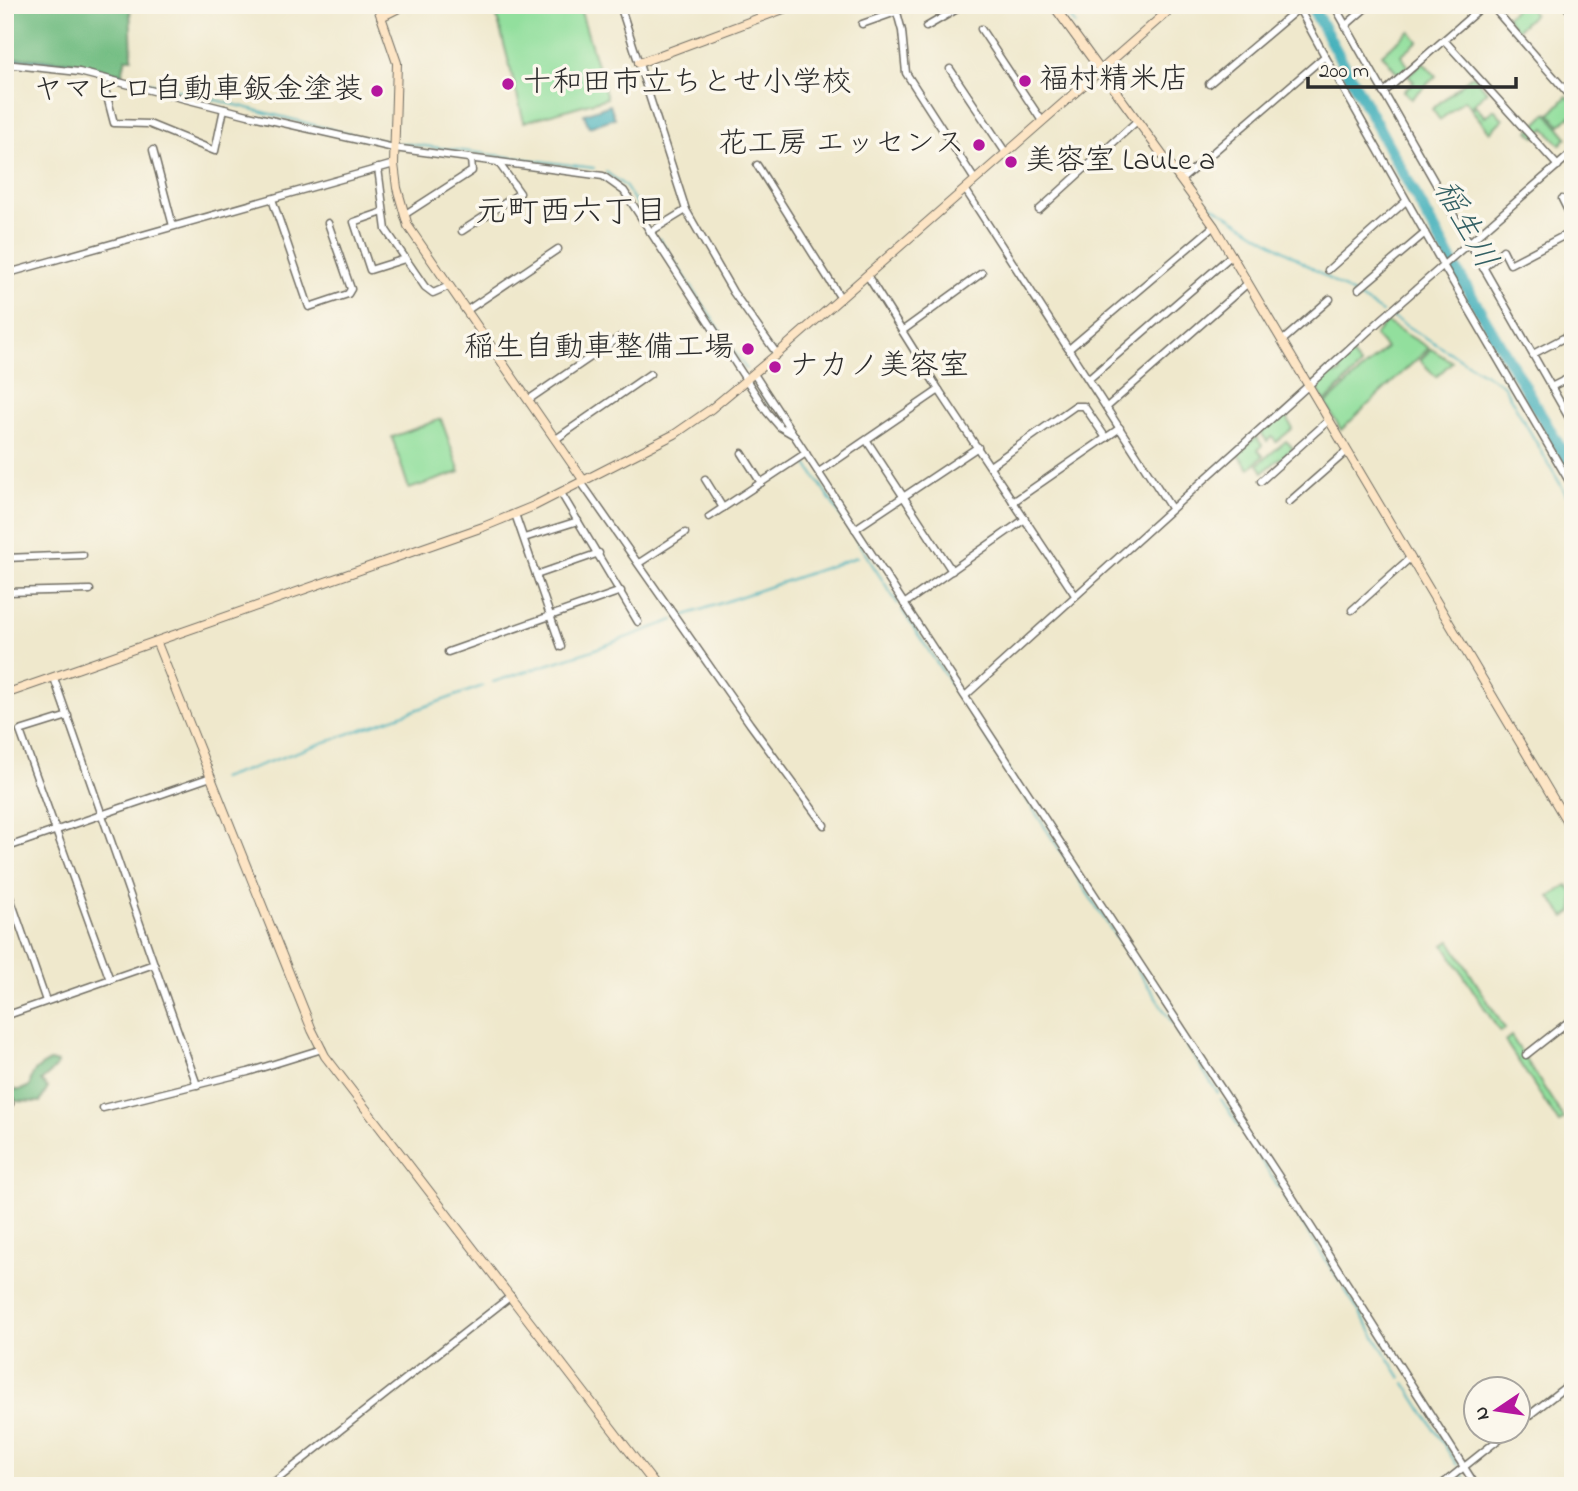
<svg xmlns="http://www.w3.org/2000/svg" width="1578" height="1491" font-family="'Indie Flower','Klee One',sans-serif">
  <rect width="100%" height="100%" fill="#fbf7ec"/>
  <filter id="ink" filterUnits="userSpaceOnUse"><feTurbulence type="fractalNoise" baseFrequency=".0143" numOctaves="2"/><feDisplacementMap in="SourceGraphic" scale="14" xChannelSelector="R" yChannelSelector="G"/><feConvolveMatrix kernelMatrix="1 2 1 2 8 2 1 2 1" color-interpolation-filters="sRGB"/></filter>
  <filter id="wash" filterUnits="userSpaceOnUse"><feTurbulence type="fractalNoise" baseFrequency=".00686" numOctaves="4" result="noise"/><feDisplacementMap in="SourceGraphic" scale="28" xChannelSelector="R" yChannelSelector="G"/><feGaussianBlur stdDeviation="1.57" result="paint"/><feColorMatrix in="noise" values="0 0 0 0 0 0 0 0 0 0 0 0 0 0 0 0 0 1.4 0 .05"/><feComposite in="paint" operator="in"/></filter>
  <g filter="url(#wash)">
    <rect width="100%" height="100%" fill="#efe8cc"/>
    <g fill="#92df9d" stroke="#5e8564" stroke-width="2">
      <polygon points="494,5 579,5 607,98 524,122"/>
      <polygon points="1520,5 1527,5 1534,14 1517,30 1506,17"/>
      <polygon points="1410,31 1418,41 1401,55 1408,66 1399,75 1382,54"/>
      <polygon points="1423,62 1436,76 1411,99 1404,91 1414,82 1408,75"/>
      <polygon points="1473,75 1487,91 1471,107 1464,100 1440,120 1432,109"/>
      <polygon points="1567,96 1573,102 1573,119 1570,116 1560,125 1550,114"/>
      <polygon points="1475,105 1485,117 1494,109 1503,119 1490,132 1471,109"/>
      <polygon points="1547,113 1567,137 1560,145 1545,128 1535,137 1529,131"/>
      <polygon points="1386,322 1429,348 1341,430 1326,404 1386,348 1375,336"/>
      <polygon points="1431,349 1452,362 1436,377 1420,360"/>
      <polygon points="1351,354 1361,366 1325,402 1317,388 1317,385 1332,370 1336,375 1341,372 1338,366"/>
      <polygon points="1286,413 1292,429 1276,442 1272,437 1267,441 1261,433"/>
      <polygon points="441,419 460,472 409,489 392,437"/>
      <polygon points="1256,437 1262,445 1258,450 1263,456 1249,469 1238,454"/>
      <polygon points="1286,441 1293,448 1263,472 1258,464"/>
      <polygon points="1567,885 1573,892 1573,911 1565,917 1550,897"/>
      <polygon points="1450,941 1505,1029 1500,1032 1444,945"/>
      <polygon points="1511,1036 1564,1119 1559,1123 1505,1041"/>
    </g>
    <g fill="#75be84" stroke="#507458" stroke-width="2">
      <polygon points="5,5 130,5 132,58 126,58 122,74 75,62 5,57"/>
      <path d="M50,1061L57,1063L56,1068L41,1081L48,1088L40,1102L12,1101L5,1080V1071L13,1090H21L30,1086C31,1071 37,1068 50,1061Z"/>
    </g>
    <polygon fill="#3fafba" stroke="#356d72" stroke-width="2" points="610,105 615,118 589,127 584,114"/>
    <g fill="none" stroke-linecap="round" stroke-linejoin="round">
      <g stroke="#3fafba" stroke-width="2">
        <polyline points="1061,5 1076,25"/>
        <polyline points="5,59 75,64 357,136 388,141"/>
        <polyline points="401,143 594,168"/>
        <polyline points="1170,152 1184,171"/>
        <polyline points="606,172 625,186 647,220"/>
        <polyline points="1191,179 1199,190"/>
        <polyline points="1208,203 1382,312"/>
        <polyline points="659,238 746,369"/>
        <polyline points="1392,317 1503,385 1573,506"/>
        <polyline points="758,388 770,407"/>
        <polyline points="805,461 898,604"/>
        <polyline points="902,610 958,695"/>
        <polyline points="680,617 857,557"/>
        <polyline points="493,682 590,651 674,620"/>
        <polyline points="964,703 1071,867"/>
        <polyline points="221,779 483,686"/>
        <polyline points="1075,874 1173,1024"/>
        <polyline points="1177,1031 1218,1093"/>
        <polyline points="1221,1099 1279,1188"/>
        <polyline points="1283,1194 1340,1282"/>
        <polyline points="1344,1288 1401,1378"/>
        <polyline points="1405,1383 1457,1465"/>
        <polyline points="1462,1474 1470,1486"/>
      </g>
      <polyline stroke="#3fafba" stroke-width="12" points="1311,5 1458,273 1573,470"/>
    </g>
  </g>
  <g filter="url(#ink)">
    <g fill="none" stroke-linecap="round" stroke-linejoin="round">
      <g stroke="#706d63" stroke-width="9">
        <g id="street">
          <polyline points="620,5 686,210 733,292 777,354"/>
          <polyline points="895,5 902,31 906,73 975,180"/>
          <polyline points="1334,5 1573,425"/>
          <polyline points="1491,5 1573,99"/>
          <polyline points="1565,5 1573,14"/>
          <polyline points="862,24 896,12"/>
          <polyline points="1345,26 1369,5"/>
          <polyline points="926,27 964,5"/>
          <polyline points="981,29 1042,121"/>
          <polyline points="1444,40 1558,166"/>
          <polyline points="1325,56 1443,265 1573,488"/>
          <polyline points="5,64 79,72 248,115 394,148 603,176 624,191 767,412 780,427 792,434"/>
          <polyline points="950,69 1006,153"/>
          <polyline points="105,79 104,85 114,123 149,124 215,151 224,109"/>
          <polyline points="1209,84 1299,8"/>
          <polyline points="1383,93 1484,5"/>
          <polyline points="153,150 173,226"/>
          <polyline points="757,165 840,297"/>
          <polyline points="378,168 386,230 425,287 433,293 449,286"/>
          <polyline points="1181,180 1325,56 1297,5"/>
          <polyline points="965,189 1171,508"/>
          <polyline points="272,199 309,307 348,294 351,289 328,223"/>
          <polyline points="1562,199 1573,221"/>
          <polyline points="1039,210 1137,121"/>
          <polyline points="383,212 354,222 370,270 405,259"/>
          <polyline points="404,215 472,171 471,159"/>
          <polyline points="462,231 520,193 498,162"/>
          <polyline points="650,232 686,210"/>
          <polyline points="1483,268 1503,250 1510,264 1573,231"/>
          <polyline points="1328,270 1406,201"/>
          <polyline points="5,274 394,164"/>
          <polyline points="867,275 939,390 1075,595"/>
          <polyline points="1359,289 1425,233"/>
          <polyline points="466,311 558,249"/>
          <polyline points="902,331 982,273"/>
          <polyline points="1282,341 1330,299"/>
          <polyline points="1069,349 1214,226"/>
          <polyline points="1533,354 1573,333"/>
          <polyline points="754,374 1287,1189 1476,1486"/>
          <polyline points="1089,379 1232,255"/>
          <polyline points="1551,387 1573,376"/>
          <polyline points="528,400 620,337"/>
          <polyline points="1107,407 1248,283"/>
          <polyline points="556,439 650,374"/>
          <polyline points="867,441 952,571"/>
          <polyline points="742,453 761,483"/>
          <polyline points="990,466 1075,406 1084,406 1106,438"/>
          <polyline points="819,472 939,390"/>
          <polyline points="705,479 723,508"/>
          <polyline points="1261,481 1329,420"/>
          <polyline points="581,482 750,724 824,825"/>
          <polyline points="561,493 638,622"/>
          <polyline points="1013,502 1120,428"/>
          <polyline points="1289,502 1347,451"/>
          <polyline points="515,514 561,647"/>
          <polyline points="709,517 806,453"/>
          <polyline points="855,529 978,447"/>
          <polyline points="524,538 578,521"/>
          <polyline points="5,558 83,555"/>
          <polyline points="639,563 685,533"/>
          <polyline points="536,575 599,553"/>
          <polyline points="5,592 90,590"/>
          <polyline points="904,604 1025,519"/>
          <polyline points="1352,610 1410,558"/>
          <polyline points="448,652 621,591"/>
          <polyline points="965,696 1383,318 1573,152"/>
          <polyline points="68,716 20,731 110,980"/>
          <polyline points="5,848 211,777"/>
          <polyline points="5,883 46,1001"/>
          <polyline points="154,964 197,1085"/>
          <polyline points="5,1016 154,964 54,678"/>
          <polyline points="1526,1055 1573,1018"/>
          <polyline points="5,1089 10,1104"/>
          <polyline points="103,1108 248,1072 322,1049"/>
          <polyline points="1518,1424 1573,1381"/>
          <polyline points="269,1486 511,1296"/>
          <polyline points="1440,1486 1508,1432"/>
        </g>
      </g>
      <g stroke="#706d63" stroke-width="10">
        <g id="secondary">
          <polyline points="377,5 397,63 394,164 397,188 408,226 584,481"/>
          <polyline points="1053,5 1214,226 1573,832"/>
          <polyline points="381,17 405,5"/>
          <polyline points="639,63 794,5"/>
          <polyline points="157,643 312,1030 325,1056 656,1486"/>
          <polyline points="5,694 483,527 534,506 675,434 711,409 777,354 1175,5"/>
        </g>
      </g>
      <use href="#street" stroke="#fff" stroke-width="6"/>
      <use href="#secondary" stroke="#fde5c5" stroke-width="8"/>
    </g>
  </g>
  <g fill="#b5179e" stroke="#fbf7ec" stroke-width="2.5">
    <circle cx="1025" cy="81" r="7"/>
    <circle cx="508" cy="84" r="7"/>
    <circle cx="377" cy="91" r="7"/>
    <circle cx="979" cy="145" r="7"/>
    <circle cx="1011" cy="162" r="7"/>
    <circle cx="748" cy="349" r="7"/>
    <circle cx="775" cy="367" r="7"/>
  </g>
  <g text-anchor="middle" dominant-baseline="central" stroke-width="7" stroke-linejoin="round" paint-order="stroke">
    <g font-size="30" fill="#2b2b2b" stroke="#fbf7ec" text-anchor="start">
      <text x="1039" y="81">福村精米店</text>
      <text x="522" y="84">十和田市立ちとせ小学校</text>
      <text x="363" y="91" text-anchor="end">ヤマヒロ自動車鈑金塗装</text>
      <text x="965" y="145" text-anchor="end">花工房 エッセンス</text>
      <text x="1025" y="162">美容室 LauLe a</text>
      <text x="734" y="349" text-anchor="end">稲生自動車整備工場</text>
      <text x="789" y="367">ナカノ美容室</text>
    </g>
    <g font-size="32" fill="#2b2b2b" stroke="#fbf7ec">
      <text x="571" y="213">元町西六丁目</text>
    </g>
    <g font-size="32" font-style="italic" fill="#336064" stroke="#fbf7ec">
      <text transform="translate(1464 225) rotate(61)">稲生川</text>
    </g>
  </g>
  <rect width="1578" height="1491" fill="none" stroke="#fbf7ec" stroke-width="28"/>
  <g transform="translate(1497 1410) rotate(257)"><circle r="33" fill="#fbf7ec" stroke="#a8a59f" stroke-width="2"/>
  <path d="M0-5L12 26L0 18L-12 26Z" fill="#b5179e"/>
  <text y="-10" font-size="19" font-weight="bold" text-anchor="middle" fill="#2b2b2b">N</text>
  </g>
  <path d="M1308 77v10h208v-10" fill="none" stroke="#2b2b2b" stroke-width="3.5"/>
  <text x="1319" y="77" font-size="21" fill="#2b2b2b" stroke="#fbf7ec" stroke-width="5" paint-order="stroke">200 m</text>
</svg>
